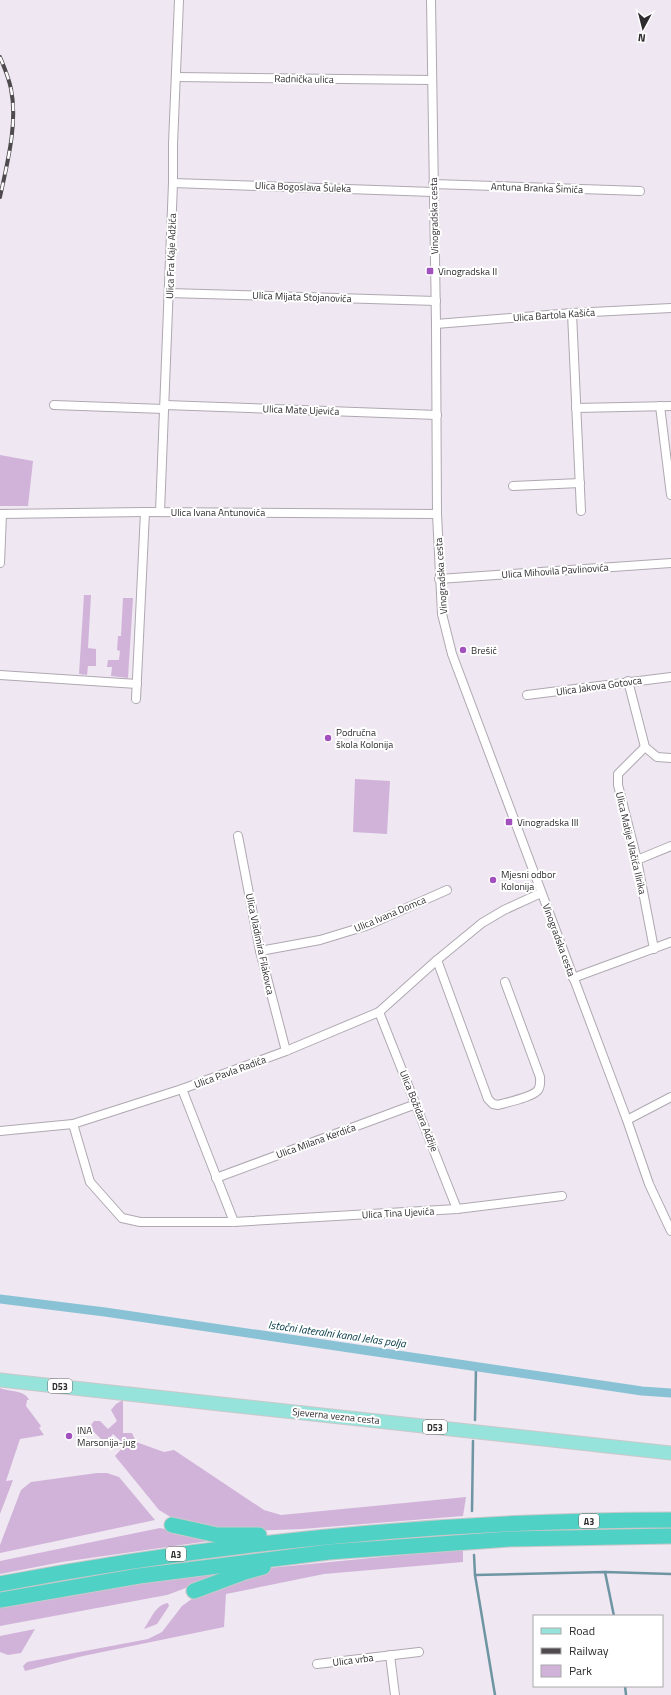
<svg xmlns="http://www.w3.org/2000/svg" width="671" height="1695" font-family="'Titillium Web',sans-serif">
  <rect width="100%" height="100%" fill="#efe7f1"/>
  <g fill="#d1b3da">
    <polygon points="0,455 33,461 28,506 0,506"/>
    <polygon points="84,595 91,595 88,648 96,649 96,666 88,666 87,675 79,674"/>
    <polygon points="123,598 133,598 128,678 111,676 112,667 107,667 108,660 119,660 120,651 117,650 118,636 121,636"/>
    <polygon points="355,779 390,781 387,834 353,832"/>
    <path d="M0,1388C10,1392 25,1390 29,1400H27L26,1406L41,1426L39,1428L44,1435L20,1439L6,1481L13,1480L0,1514Z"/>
    <polygon points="123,1400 123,1433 132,1433 136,1442 164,1452 174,1450 264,1510 281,1515 466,1497 463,1516 302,1529 248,1531 217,1530 174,1519 159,1510 115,1456 125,1445 113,1434 105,1443 94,1432 91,1434 87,1430 94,1421 100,1421 108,1429 117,1421 111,1410 116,1404"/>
    <polygon points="97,1473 107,1473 119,1477 155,1520 0,1553 0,1545 21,1490 31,1482"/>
    <polygon points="160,1528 216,1540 62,1562 0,1574 0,1561"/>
    <polygon points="463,1549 463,1562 324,1574 226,1594 224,1627 83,1656 25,1671 23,1666 27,1662 148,1639 162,1632 182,1606 200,1593 269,1568"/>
    <polygon points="219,1572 202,1582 167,1595 0,1626 0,1607 132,1583"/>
    <path d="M168,1603L169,1606L157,1624L144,1629C151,1619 155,1605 168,1603Z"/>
    <polygon points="35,1629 21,1653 8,1655 0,1652 0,1636"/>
  </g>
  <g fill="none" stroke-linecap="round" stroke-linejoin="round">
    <g stroke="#6e95a3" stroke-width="2.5">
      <polyline points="475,1420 476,1368"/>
      <polyline points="472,1511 473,1441"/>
      <polyline points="474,1555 475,1575 495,1695"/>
      <polyline points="605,1572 614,1616"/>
      <polyline points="475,1575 605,1572 671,1574"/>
      <polyline points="625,1686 626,1695"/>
    </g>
    <polyline stroke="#89c2d5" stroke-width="9" points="0,1299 105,1312 642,1391 671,1393"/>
    <g stroke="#afa8b1" stroke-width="10">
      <g id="minor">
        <polyline points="431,0 436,324 437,514 442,614 452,654 627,1120 649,1184 671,1231"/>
        <polyline points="176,77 432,80"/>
        <polyline points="173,183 433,192"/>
        <polyline points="433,184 640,191"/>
        <polyline points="169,293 436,301"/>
        <polyline points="572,313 581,511"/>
        <polyline points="436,324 572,313 671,308"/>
        <polyline points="54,405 164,409"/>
        <polyline points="165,405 437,415"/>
        <polyline points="660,406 671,495"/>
        <polyline points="576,408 671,406"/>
        <polyline points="513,486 580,483"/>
        <polyline points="160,512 173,183 173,144 179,0"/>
        <polyline points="0,514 145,512 437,514"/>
        <polyline points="0,563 2,514"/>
        <polyline points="439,579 671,563"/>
        <polyline points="0,675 137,684"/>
        <polyline points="628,681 645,747 657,757 671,758"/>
        <polyline points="527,695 671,677"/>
        <polyline points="136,699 145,512"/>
        <polyline points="645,747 618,774 618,785 637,860 654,949"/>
        <polyline points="238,836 260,951 286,1051"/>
        <polyline points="637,860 671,846"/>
        <polyline points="260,951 320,940 366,926 447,890"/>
        <path d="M437,960L488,1099L493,1104L498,1105C508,1102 533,1097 538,1090C541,1086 540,1081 540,1077L505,982"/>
        <polyline points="573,978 671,942"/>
        <polyline points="379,1012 457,1209"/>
        <polyline points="182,1089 234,1222"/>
        <polyline points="627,1120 671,1097"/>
        <polyline points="73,1124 90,1182 122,1218 140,1222 234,1222 457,1209 562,1196"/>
        <polyline points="0,1131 73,1124 182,1089 286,1051 379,1012 437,960 482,923 504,910 541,893"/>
        <polyline points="216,1178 416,1104"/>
        <polyline points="390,1655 395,1695"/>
        <polyline points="317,1664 419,1652"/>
      </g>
    </g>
    <g stroke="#c9c8c9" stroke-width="15">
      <polyline id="primary" points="0,1380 671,1453"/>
    </g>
    <g stroke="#c9c8c9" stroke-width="17">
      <g id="motorway">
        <polyline points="172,1525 217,1535 259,1535"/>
        <path d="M0,1584C221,1542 446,1520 671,1520"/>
        <polyline points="194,1591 245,1572 263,1567"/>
        <polyline points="0,1600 139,1576 329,1552 510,1539 671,1536"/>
      </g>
    </g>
    <use href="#minor" stroke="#fff" stroke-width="8"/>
    <use href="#primary" stroke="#96e3dc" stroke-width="13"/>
    <use href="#motorway" stroke="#50d1c5" stroke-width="15"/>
    <g stroke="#4e4a4e" stroke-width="4">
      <path id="rail" d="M0,57C4,67 9,78 11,89C18,123 7,164 0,197"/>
    </g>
    <use href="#rail" stroke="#fff" stroke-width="2.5" stroke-dasharray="8" stroke-linecap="butt"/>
  </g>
  <g fill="#a350bf" stroke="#fff" stroke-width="1.5">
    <rect x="426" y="267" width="8" height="8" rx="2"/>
    <circle cx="463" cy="650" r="4"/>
    <circle cx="328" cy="738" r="4"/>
    <rect x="505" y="818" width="8" height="8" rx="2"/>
    <circle cx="493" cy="880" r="4"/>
    <circle cx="69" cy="1436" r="4"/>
  </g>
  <g text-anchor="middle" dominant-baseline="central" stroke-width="4" stroke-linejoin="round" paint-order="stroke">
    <g fill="#fff" stroke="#6d6b6d" stroke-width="1">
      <rect x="48" y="1379" width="24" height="14" rx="3"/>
      <rect x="423" y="1420" width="24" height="14" rx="3"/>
      <rect x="579" y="1514" width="20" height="14" rx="3"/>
      <rect x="166" y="1547" width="20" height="14" rx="3"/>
    </g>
    <g font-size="9" font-weight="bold" fill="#2e2b2e">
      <text x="60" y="1386">D53</text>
      <text x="435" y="1427">D53</text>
      <text x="589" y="1521">A3</text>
      <text x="176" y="1554">A3</text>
    </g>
    <g font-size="10" fill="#2e2b2e" stroke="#fff">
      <text transform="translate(304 79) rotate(1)">Radnička ulica</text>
      <text transform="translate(303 187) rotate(2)">Ulica Bogoslava Šuleka</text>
      <text transform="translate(537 188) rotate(2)">Antuna Branka Šimića</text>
      <text transform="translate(434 216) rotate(-91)">Vinogradska cesta</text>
      <text transform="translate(171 256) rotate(-88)">Ulica Fra Kaje Adžića</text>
      <text transform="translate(302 297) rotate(2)">Ulica Mijata Stojanovića</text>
      <text transform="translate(554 315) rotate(-4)">Ulica Bartola Kašića</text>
      <text transform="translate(301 410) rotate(2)">Ulica Mate Ujevića</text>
      <text x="218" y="512">Ulica Ivana Antunovića</text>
      <text transform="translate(555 571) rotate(-4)">Ulica Mihovila Pavlinovića</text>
      <text transform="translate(441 576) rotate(-94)">Vinogradska cesta</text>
      <text transform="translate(599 686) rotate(-8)">Ulica Jakova Gotovca</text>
      <text transform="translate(631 843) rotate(77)">Ulica Matije Vlačića Ilirika</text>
      <text transform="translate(390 914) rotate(-23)">Ulica Ivana Domca</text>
      <text transform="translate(559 940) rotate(70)">Vinogradska cesta</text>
      <text transform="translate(260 944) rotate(78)">Ulica Vladimira Filakovca</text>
      <text transform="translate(230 1072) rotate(-20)">Ulica Pavla Radića</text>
      <text transform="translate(419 1111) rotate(68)">Ulica Božidara Adžije</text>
      <text transform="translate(316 1141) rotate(-20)">Ulica Milana Kerdića</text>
      <text transform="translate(398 1213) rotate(-3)">Ulica Tina Ujevića</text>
      <text transform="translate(336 1416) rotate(6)">Sjeverna vezna cesta</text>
      <text transform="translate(353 1660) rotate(-7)">Ulica vrba</text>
    </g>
    <g font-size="10" fill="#2e2b2e" stroke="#fff" text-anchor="start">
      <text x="438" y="271">Vinogradska II</text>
      <text x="471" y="650">Brešić</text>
      <text x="336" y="732">Područna<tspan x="336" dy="12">škola Kolonija</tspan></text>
      <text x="517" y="822">Vinogradska III</text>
      <text x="501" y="874">Mjesni odbor<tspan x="501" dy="12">Kolonija</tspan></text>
      <text x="77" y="1430">INA<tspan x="77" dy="12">Marsonija-jug</tspan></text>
    </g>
    <g font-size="11" font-style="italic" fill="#043a48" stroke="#fff">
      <text transform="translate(337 1334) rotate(8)">Istočni lateralni kanal Jelas polja</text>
    </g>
  </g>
  <rect x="533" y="1615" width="130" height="72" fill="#ffffff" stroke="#abaaab"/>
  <rect x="541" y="1628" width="20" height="6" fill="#96e3dc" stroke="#abaaab"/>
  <text x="569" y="1635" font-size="12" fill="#2e2b2e">Road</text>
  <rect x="541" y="1648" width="20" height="6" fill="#4e4a4e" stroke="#abaaab"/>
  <text x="569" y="1655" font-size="12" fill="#2e2b2e">Railway</text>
  <rect x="541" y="1665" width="20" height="12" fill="#d1b3da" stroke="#abaaab"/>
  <text x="569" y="1675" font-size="12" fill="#2e2b2e">Park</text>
  <g transform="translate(643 28) rotate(187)" stroke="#ffffff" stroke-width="3" paint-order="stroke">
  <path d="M0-3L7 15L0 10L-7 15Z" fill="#2e2b2e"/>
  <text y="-6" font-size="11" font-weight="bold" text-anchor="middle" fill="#2e2b2e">N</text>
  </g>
</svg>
